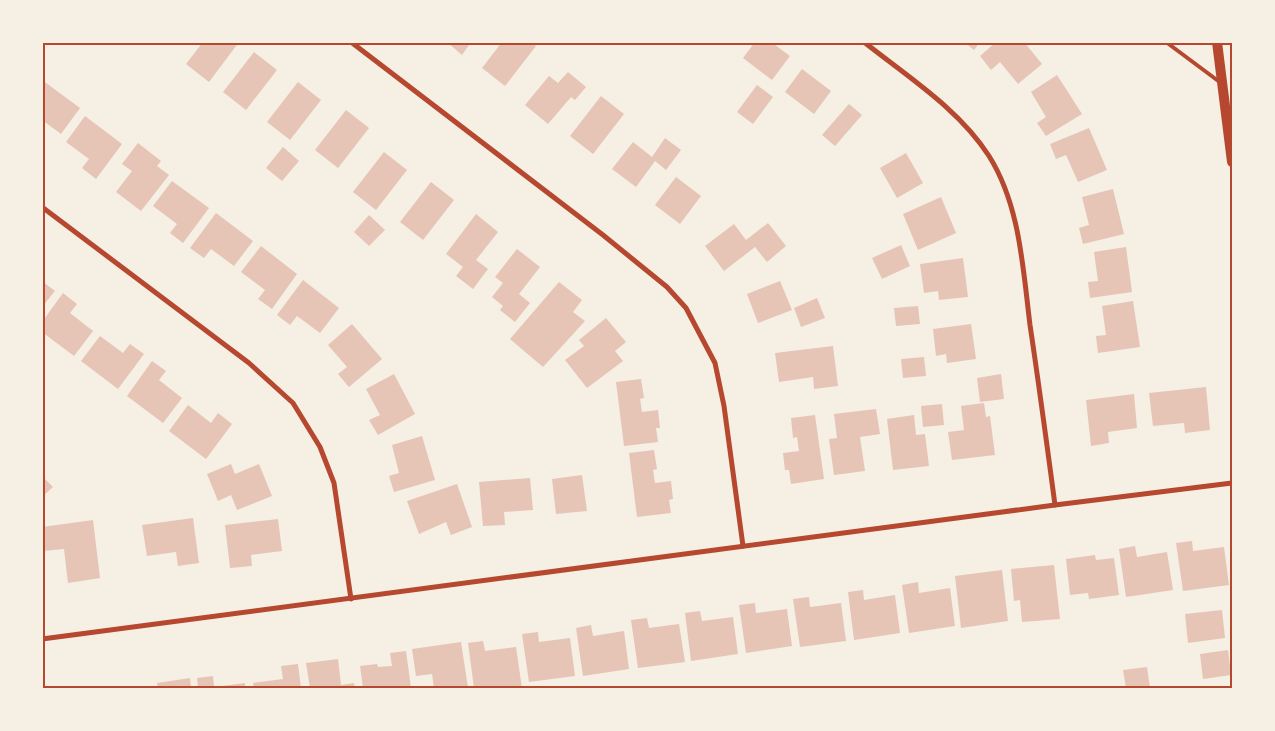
<svg xmlns="http://www.w3.org/2000/svg" width="1275" height="731" font-family="'Source Sans 3',sans-serif">
  <rect width="100%" height="100%" fill="#f6efe4"/>
  <g fill="#e6c5b7">
    <polygon points="203,42 239,42 209,82 186,64"/>
    <polygon points="447,42 471,42 462,55"/>
    <polygon points="502,42 531,42 536,46 505,86 482,68"/>
    <polygon points="755,42 771,42 790,56 772,80 743,58"/>
    <polygon points="964,42 980,42 974,50"/>
    <polygon points="996,42 1024,42 1042,64 1018,84 1000,62 991,70 980,56"/>
    <polygon points="254,52 277,70 246,110 223,92"/>
    <polygon points="802,69 831,91 814,114 785,92"/>
    <polygon points="568,72 586,87 575,100 571,97 548,124 525,105 549,76 558,83"/>
    <polygon points="1057,75 1082,114 1046,136 1037,123 1046,117 1031,92"/>
    <polygon points="42,80 80,108 61,134 42,120"/>
    <polygon points="298,82 321,100 290,140 267,122"/>
    <polygon points="757,85 773,97 753,124 737,112"/>
    <polygon points="601,96 624,114 593,154 570,136"/>
    <polygon points="849,104 862,115 835,146 822,135"/>
    <polygon points="346,110 369,128 338,168 315,150"/>
    <polygon points="85,116 122,144 96,179 82,168 89,159 66,142"/>
    <polygon points="1089,128 1107,170 1078,182 1066,155 1056,159 1050,144"/>
    <polygon points="665,138 681,150 666,170 655,161 636,187 612,169 633,142 652,157"/>
    <polygon points="138,143 161,161 157,166 169,175 141,211 116,192 132,171 122,164"/>
    <polygon points="283,147 299,161 282,181 266,168"/>
    <polygon points="384,152 407,170 376,210 353,192"/>
    <polygon points="906,153 923,183 897,198 880,168"/>
    <polygon points="676,177 701,196 680,224 655,205"/>
    <polygon points="172,181 209,208 183,243 170,233 177,224 153,206"/>
    <polygon points="431,182 454,200 423,240 400,222"/>
    <polygon points="1113,189 1124,234 1083,244 1079,228 1089,225 1082,197"/>
    <polygon points="941,197 956,233 918,250 903,214"/>
    <polygon points="216,213 253,241 234,266 211,249 204,258 190,248"/>
    <polygon points="476,214 498,232 476,260 488,269 473,289 456,276 463,267 446,254"/>
    <polygon points="369,215 385,230 369,246 354,232"/>
    <polygon points="768,223 786,246 767,262 755,247 724,271 705,246 734,224 746,240"/>
    <polygon points="901,245 910,266 882,279 872,258"/>
    <polygon points="261,246 297,274 272,309 258,299 265,290 241,272"/>
    <polygon points="1126,247 1132,292 1090,298 1088,282 1098,281 1094,252"/>
    <polygon points="517,249 540,267 519,294 530,303 515,322 500,310 503,306 492,297 503,283 495,277"/>
    <polygon points="963,258 968,297 939,300 938,291 924,293 920,264"/>
    <polygon points="303,280 339,308 320,333 297,316 290,325 277,315"/>
    <polygon points="42,281 55,291 42,307"/>
    <polygon points="780,281 792,310 758,323 747,294"/>
    <polygon points="559,282 582,300 573,312 585,321 543,367 510,339"/>
    <polygon points="63,293 77,304 70,313 93,331 74,356 42,332 42,322"/>
    <polygon points="817,298 825,318 801,327 794,308"/>
    <polygon points="1133,301 1140,347 1098,353 1096,336 1106,335 1102,306"/>
    <polygon points="918,306 920,324 896,326 894,308"/>
    <polygon points="606,318 626,342 615,351 623,361 587,388 565,360 584,346 579,340"/>
    <polygon points="352,324 382,359 349,387 338,374 347,367 328,345"/>
    <polygon points="971,324 976,359 947,363 946,354 936,356 933,329"/>
    <polygon points="100,336 123,353 130,344 144,354 118,389 81,361"/>
    <polygon points="833,346 838,386 814,389 813,377 779,382 775,353"/>
    <polygon points="924,357 926,376 903,378 901,359"/>
    <polygon points="152,361 166,371 159,380 182,398 163,423 127,396"/>
    <polygon points="394,374 415,414 378,435 369,420 380,415 366,389"/>
    <polygon points="1001,374 1004,399 980,402 977,378"/>
    <polygon points="641,379 644,398 640,399 642,412 658,410 660,428 656,428 658,442 624,446 616,382"/>
    <polygon points="1206,387 1210,430 1185,433 1184,423 1153,426 1149,393"/>
    <polygon points="1134,394 1137,428 1108,432 1109,443 1091,446 1086,400"/>
    <polygon points="984,403 986,417 990,416 995,455 952,460 948,432 964,430 961,406"/>
    <polygon points="942,404 944,425 923,427 921,406"/>
    <polygon points="188,405 211,423 218,413 232,424 206,459 169,431"/>
    <polygon points="876,409 880,434 860,437 865,471 834,475 829,439 837,438 834,414"/>
    <polygon points="815,415 824,479 791,484 789,470 785,470 783,453 799,451 797,437 793,438 791,418"/>
    <polygon points="914,415 916,435 925,434 929,466 893,470 887,419"/>
    <polygon points="422,436 435,480 394,492 389,476 399,473 392,445"/>
    <polygon points="654,450 657,469 653,470 655,483 671,481 673,499 669,500 671,513 637,517 629,453"/>
    <polygon points="231,464 235,474 259,464 272,496 237,510 231,495 218,501 207,474"/>
    <polygon points="582,475 587,511 556,514 552,479"/>
    <polygon points="42,476 53,487 42,497"/>
    <polygon points="530,478 533,510 504,512 505,525 483,526 479,482"/>
    <polygon points="457,484 472,527 451,535 446,522 419,534 407,501"/>
    <polygon points="193,518 199,563 178,566 176,552 147,556 142,525"/>
    <polygon points="278,519 282,551 251,555 252,566 230,568 225,525"/>
    <polygon points="93,520 100,578 68,583 64,549 43,551 42,527"/>
    <polygon points="1192,541 1193,551 1224,547 1229,585 1183,591 1176,543"/>
    <polygon points="1135,546 1137,557 1167,552 1173,590 1126,597 1119,549"/>
    <polygon points="1095,555 1096,560 1114,558 1119,595 1089,599 1088,593 1070,595 1066,559"/>
    <polygon points="1054,565 1060,619 1022,622 1020,600 1014,601 1011,569"/>
    <polygon points="1002,570 1008,621 961,628 955,576"/>
    <polygon points="918,582 919,593 950,588 955,626 909,633 902,585"/>
    <polygon points="863,590 864,600 895,595 900,633 854,640 848,592"/>
    <polygon points="809,597 810,607 841,603 846,641 800,647 793,599"/>
    <polygon points="755,603 756,613 787,609 792,646 746,653 739,605"/>
    <polygon points="1222,610 1225,638 1188,643 1185,614"/>
    <polygon points="700,611 702,621 733,617 738,654 691,661 685,613"/>
    <polygon points="647,618 649,628 679,624 685,662 638,668 631,620"/>
    <polygon points="591,625 593,636 624,631 629,669 583,676 576,628"/>
    <polygon points="538,632 539,642 570,638 575,676 529,682 522,634"/>
    <polygon points="483,641 485,651 516,647 522,688 474,688 468,643"/>
    <polygon points="461,642 468,688 434,688 432,674 416,676 412,649"/>
    <polygon points="1228,650 1231,675 1203,679 1200,654"/>
    <polygon points="406,651 411,688 363,688 360,666 377,664 378,667 392,666 390,653"/>
    <polygon points="338,659 341,685 354,683 355,688 310,688 306,663"/>
    <polygon points="298,664 301,688 254,688 253,683 283,679 281,666"/>
    <polygon points="1147,667 1150,688 1126,688 1123,670"/>
    <polygon points="213,676 214,687 245,683 245,688 198,688 197,678"/>
    <polygon points="190,678 191,688 158,688 157,683"/>
  </g>
  <g fill="none" stroke-linecap="round" stroke-linejoin="round">
    <polyline stroke="#b5482f" stroke-width="4" points="1166,42 1221,83"/>
    <g stroke="#b5482f" stroke-width="5">
      <polyline points="351,42 603,235 667,287 686,308 715,363 724,406 743,546"/>
      <path d="M864,42C908,77 959,109 989,156C1020,205 1023,269 1030,325C1039,385 1047,445 1055,505"/>
      <polyline points="42,207 249,363 293,403 320,447 334,483 351,599"/>
      <polyline points="42,639 1055,505 1232,483"/>
    </g>
    <polyline stroke="#b5482f" stroke-width="10" points="1217,42 1232,162"/>
  </g>
  <rect width="1275" height="731" fill="none" stroke="#f6efe4" stroke-width="88"/>
  <rect x="44" y="44" width="1187" height="643" fill="none" stroke="#b5482f" stroke-width="2"/>
</svg>
